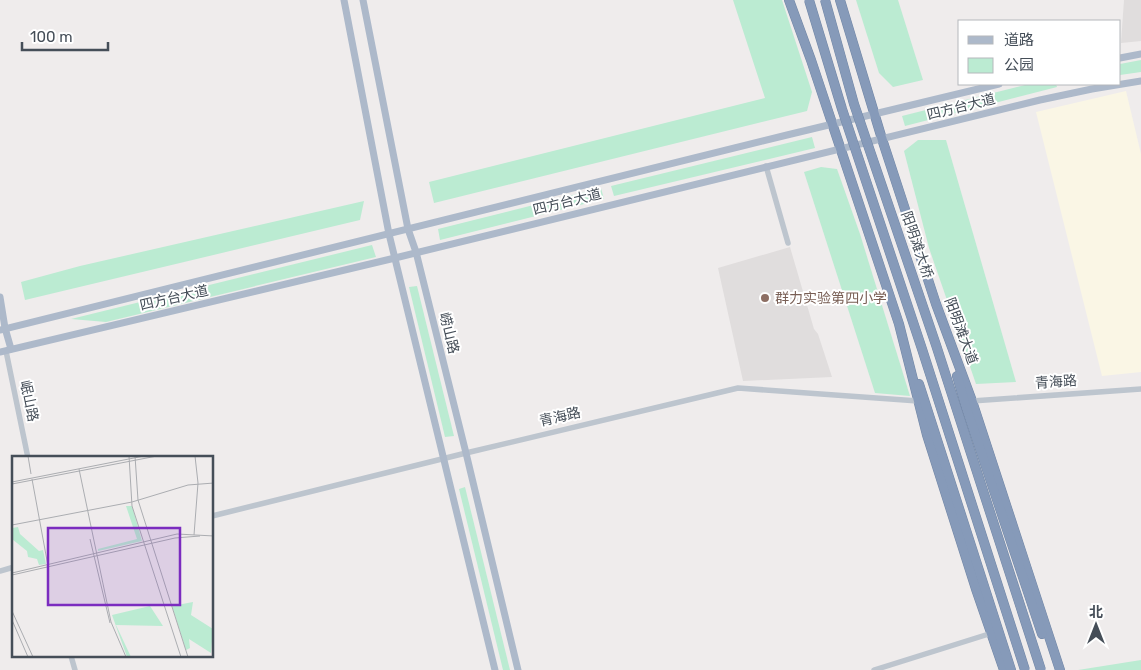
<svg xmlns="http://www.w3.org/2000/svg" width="1141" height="670" font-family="Rubik,'Noto Sans SC',sans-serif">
  <rect width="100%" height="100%" fill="#efecec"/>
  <polygon fill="#faf6e5" points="1126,91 1141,154 1141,372 1102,376 1036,112"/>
  <g fill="#e0dddd">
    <polygon points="1124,0 1141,0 1141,41 1121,43"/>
    <polygon points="790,247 814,329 818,334 832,377 743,381 718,268"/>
  </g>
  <g fill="#bbebd2">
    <polygon points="733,0 782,0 812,92 807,111 434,203 429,182 765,98"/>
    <polygon points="856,0 898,0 923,80 893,87 879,73"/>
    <polygon points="1141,60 1141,72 1120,75 1120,64"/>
    <polygon points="1029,84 1056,84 1057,87 905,126 902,116"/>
    <polygon points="812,137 815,148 614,196 611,186"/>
    <polygon points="918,140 946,140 1016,382 976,384 929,248 904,151"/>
    <polygon points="821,167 837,169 860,234 910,396 875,393 804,172"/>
    <polygon points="601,188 604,199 440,240 438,229"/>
    <polygon points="364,201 360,220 25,300 21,282 80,266"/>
    <polygon points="372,245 376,257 106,322 71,319"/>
    <polygon points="417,286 454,436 445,437 409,287"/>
    <polygon points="465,487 510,670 503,670 459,489"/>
    <polygon points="1141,660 1141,670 1078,670"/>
  </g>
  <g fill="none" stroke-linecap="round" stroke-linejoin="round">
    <g stroke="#7186a5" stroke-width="10">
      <g id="highway">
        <polyline points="789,0 811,60 899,324 927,435 976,589 1004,670"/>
        <polyline points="840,0 882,139 936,304 972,401 1060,670"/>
        <polyline points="957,376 966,407 1042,634"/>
        <polyline points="919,384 1011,670"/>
      </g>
    </g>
    <g stroke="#bdc5ce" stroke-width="5.5">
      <polyline points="766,166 788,243"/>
      <polyline points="6,351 28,458"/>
      <polyline points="972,401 1141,389"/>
      <polyline points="212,516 466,453 738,388 918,401"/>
      <polyline points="0,571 14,567"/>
      <polyline points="71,656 75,670"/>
      <polyline points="874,670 992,633"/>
    </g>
    <g stroke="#adb9ca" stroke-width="7">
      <polyline points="344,0 389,234 495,670"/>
      <polyline points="363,0 408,229 416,252 466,453 518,670"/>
      <polyline points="1120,58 1141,54"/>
      <polyline points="0,297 5,328 11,349"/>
      <polyline points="0,330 787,135 999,84"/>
      <polyline points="0,352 395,258 1040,100 1092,89 1141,81"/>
    </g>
    <use href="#highway" stroke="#869ab9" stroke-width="9"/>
    <g stroke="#7186a5" stroke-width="10" stroke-linecap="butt">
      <g id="highway-bridge">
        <polyline points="809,0 842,109 922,349 1025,670"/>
        <polyline points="825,0 854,104 936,345 1041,670"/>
      </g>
    </g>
    <use href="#highway-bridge" stroke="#869ab9" stroke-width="9"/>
  </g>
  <circle fill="#8d6e63" stroke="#fff" stroke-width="2" cx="765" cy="298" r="5"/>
  <g text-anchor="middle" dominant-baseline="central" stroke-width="4" stroke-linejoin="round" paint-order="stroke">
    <g font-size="14" fill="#454e58" stroke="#fff">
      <text transform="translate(961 107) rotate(-14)">四方台大道</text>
      <text transform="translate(567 202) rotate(-14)">四方台大道</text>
      <text transform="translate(917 245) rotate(71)">阳明滩大桥</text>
      <text transform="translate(174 298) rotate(-13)">四方台大道</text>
      <text transform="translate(961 331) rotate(70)">阳明滩大道</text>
      <text transform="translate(449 333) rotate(76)">崂山路</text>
      <text transform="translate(1056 382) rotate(-4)">青海路</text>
      <text transform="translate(29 401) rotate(78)">岷山路</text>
      <text transform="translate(560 417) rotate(-13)">青海路</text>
    </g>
    <g font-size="14" fill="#785e54" stroke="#fff" text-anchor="start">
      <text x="775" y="298">群力实验第四小学</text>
    </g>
  </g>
  <g transform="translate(12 456)">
    <rect width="201" height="201" fill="#efecec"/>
    <path d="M114,50H120L130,85L86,95V93L125,83ZM6,71L8,78L27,95L31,94L34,108L27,109L25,103L16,101L15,95L0,83V72ZM181,146L179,159L201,173L199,197L177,183L178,192L174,194L160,150ZM138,150L151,170L104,169L119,201H115L100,159Z" fill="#bbebd2"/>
    <path fill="none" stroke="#abadb1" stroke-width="1" d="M16,0L19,18M117,0L120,50L169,201M123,0L126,44L176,201M67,13L99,166L114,201M20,23L36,110M0,26L132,0M0,28L145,0M0,69L120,46L176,29L202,27M182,79L186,27L183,0M78,83L98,167M0,117L165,78L202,80M0,119L163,82L188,80M0,155L21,201M0,164L16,201"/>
    <path fill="#7b2cbf" fill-opacity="0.15" stroke="#7b2cbf" stroke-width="2.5" d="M36,72H168V149H36Z"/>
    <rect width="201" height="201" fill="none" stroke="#454e58" stroke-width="2.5"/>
  </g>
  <rect x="958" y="20" width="162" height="65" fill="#ffffff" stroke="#b5b8bc"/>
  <rect x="968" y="36" width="25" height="8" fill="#adb9ca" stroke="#b5b8bc"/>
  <text x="1004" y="45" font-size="15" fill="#454e58">道路</text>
  <rect x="968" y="58" width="25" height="15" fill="#bbebd2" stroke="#b5b8bc"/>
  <text x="1004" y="70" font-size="15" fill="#454e58">公园</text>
  <g transform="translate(1096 625)" stroke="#ffffff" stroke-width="4" paint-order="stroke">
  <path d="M0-4L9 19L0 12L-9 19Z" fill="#454e58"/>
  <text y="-8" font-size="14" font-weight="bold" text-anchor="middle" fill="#454e58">北</text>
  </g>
  <path d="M22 42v8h86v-8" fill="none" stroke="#454e58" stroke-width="2.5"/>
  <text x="30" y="42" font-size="15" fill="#454e58" stroke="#ffffff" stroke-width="4" paint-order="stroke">100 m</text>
</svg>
